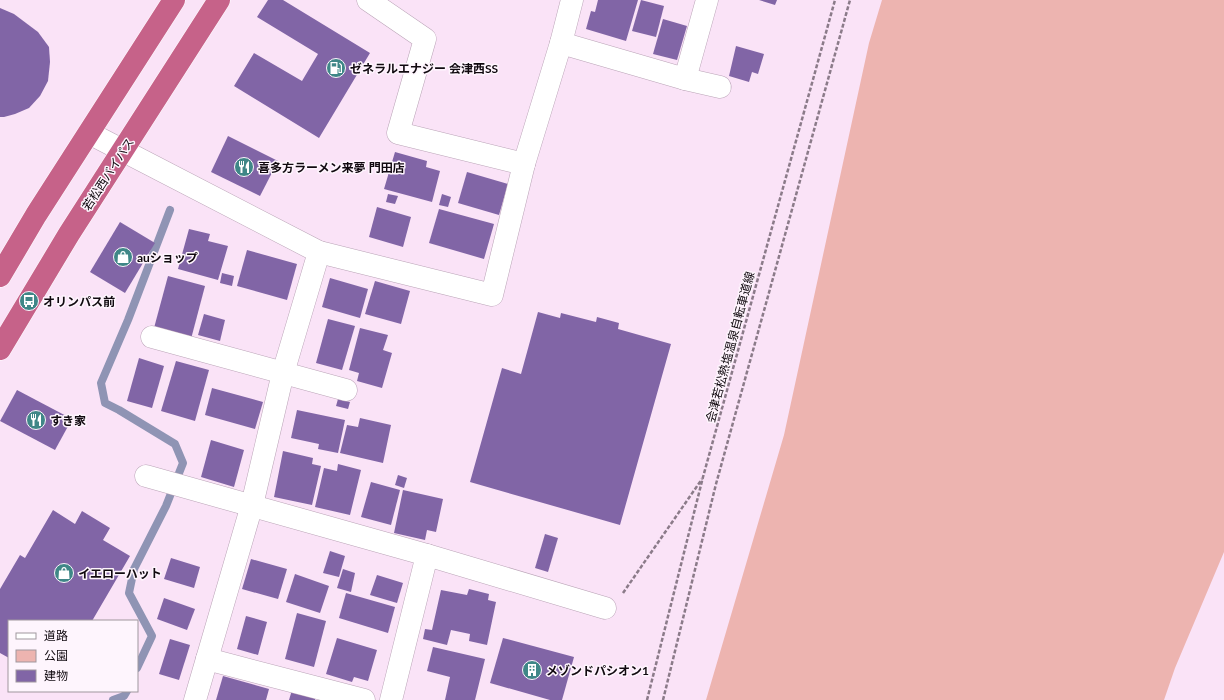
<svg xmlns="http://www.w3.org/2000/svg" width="1224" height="700" font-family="Lato,'Noto Sans JP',sans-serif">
  <rect width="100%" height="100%" fill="#fae3f7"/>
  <polygon fill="#edb4b0" points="882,0 1224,0 1224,552 1175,668 1164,700 706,700 784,435 869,43"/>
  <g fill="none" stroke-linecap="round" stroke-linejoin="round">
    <g stroke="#8f94b4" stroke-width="8">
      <polyline points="137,668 152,636 129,593 134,569 166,506 183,463 175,444 119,410 105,403 101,383 128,320 170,210"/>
      <polyline points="113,700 124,696 127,691"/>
    </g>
  </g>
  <g fill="#8165a6">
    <polygon points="268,0 283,0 370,53 319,138 234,86 254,53 302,81 318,54 257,17"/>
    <polygon points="598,0 638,0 626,41 586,29 591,11 595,12"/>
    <polygon points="641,0 664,6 656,37 632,31"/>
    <polygon points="759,0 777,0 775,5"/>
    <polygon points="0,8 14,14 38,32 49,47 50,62 48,81 40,96 29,108 15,114 4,117 0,117"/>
    <polygon points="663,19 687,26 677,60 653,54"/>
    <polygon points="736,46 764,54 758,74 752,72 749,82 729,76"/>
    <polygon points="228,136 278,161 260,196 211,172"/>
    <polygon points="395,152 427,161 426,167 440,171 432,202 384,189"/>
    <polygon points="467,172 508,184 499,215 458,203"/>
    <polygon points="388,194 398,196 395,204 386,202"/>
    <polygon points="442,194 451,197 448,207 439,205"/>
    <polygon points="377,207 411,217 403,247 369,237"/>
    <polygon points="439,209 494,224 484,259 429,243"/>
    <polygon points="120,222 155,243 125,293 90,272"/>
    <polygon points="189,229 210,234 208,241 228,246 218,280 178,269"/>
    <polygon points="247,250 297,264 287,300 237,286"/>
    <polygon points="222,273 234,276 232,286 220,283"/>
    <polygon points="168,276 205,286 191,339 154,328"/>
    <polygon points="330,278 368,289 360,318 322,307"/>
    <polygon points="375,281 410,291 401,324 365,314"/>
    <polygon points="538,312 560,318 561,313 596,322 597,317 619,323 618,329 671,344 620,525 470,482 502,368 521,374"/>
    <polygon points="204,314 225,320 220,341 198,335"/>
    <polygon points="328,319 355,326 342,370 316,363"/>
    <polygon points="360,328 388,335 383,350 392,353 382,388 357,381 359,373 349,370"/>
    <polygon points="139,358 164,366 152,408 127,401"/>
    <polygon points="176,361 209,370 195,421 161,411"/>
    <polygon points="212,388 263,402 255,429 205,415"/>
    <polygon points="17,390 72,419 55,450 0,421"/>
    <polygon points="338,399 350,402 348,409 336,406"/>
    <polygon points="297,410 345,420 338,453 318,449 319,444 291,438"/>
    <polygon points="360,418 391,425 383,463 340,453 347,425 358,427"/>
    <polygon points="211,440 244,450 234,487 201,477"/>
    <polygon points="283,451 313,458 312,464 321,466 312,505 274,497"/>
    <polygon points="338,464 361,470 350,515 315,507 324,468 337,471"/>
    <polygon points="398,475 407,478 404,488 395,485"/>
    <polygon points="371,482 400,490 391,525 361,517"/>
    <polygon points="403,490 443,499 436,532 427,530 425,540 394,533"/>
    <polygon points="53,510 75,524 82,511 110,528 103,540 130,556 92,621 9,621 9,658 0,653 0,589 20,555 25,558"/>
    <polygon points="545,534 558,538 548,572 535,568"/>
    <polygon points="330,551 345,556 339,577 323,573"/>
    <polygon points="171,558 200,567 194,588 164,579"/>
    <polygon points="251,559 287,569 278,599 242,589"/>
    <polygon points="343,569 355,573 351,592 337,588"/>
    <polygon points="295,574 329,586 320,613 286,602"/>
    <polygon points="377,575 403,583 397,603 370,595"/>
    <polygon points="469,589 489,594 488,600 496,602 487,645 469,641 470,634 451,630 447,645 423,639 425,629 432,630 441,590 467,595"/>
    <polygon points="346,593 395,607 388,633 339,618"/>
    <polygon points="164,598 195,609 187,630 157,619"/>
    <polygon points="297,613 326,621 314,667 285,659"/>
    <polygon points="246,616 267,622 258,655 237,649"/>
    <polygon points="337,638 377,650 368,681 354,677 352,682 326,674"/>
    <polygon points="503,638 574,657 562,700 550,700 490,683"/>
    <polygon points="170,639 190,645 179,680 159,674"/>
    <polygon points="433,647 485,659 475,700 445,700 450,677 427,671"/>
    <polygon points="223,676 269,689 266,700 216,700"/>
    <polygon points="292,690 316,697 315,700 289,700"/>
  </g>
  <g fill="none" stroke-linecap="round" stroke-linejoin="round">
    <g stroke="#baa4b7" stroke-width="23">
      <g id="minor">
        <polyline points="368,0 425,39 398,133 524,164"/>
        <polyline points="561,43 685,79 720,87"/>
        <polyline points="685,79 707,0"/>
        <polyline points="89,133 319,252 492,295 524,164 561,43 572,0"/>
        <polyline points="152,337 346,390"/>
        <polyline points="146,476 427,555 391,700"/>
        <polyline points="427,555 605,608"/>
        <polyline points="207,659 364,700"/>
        <polyline points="195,700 252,505 283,373 319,252"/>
      </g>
    </g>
    <g stroke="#fff" stroke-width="23">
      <g id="highway">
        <polyline points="0,276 36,215 174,0"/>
        <polyline points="0,349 69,234 219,0"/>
      </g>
    </g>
    <g stroke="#8b7b89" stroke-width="2.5" stroke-dasharray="4 2" stroke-linecap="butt">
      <polyline points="623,593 702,479"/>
      <polyline points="647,700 703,477 835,0"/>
      <polyline points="663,700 716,484 850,0"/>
    </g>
    <use href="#minor" stroke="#fff" stroke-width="22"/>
    <use href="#highway" stroke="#c66289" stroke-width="22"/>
  </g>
  <defs>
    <g id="fuel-disc" transform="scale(1)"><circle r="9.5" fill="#3f8787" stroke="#fef5fd"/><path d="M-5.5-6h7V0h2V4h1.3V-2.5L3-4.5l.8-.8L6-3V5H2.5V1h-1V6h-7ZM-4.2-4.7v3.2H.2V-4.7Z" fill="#fff"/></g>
    <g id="restaurant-disc" transform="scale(1)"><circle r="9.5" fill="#3f8787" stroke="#fef5fd"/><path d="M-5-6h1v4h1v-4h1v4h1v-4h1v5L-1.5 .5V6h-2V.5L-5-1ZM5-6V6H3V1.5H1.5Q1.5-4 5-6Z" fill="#fff"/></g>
    <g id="shop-disc" transform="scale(1)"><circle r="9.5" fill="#3f8787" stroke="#fef5fd"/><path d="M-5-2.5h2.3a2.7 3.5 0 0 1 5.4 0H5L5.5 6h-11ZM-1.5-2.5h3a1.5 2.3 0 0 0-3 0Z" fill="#fff"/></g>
    <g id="bus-disc" transform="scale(1)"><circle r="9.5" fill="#3f8787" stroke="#fef5fd"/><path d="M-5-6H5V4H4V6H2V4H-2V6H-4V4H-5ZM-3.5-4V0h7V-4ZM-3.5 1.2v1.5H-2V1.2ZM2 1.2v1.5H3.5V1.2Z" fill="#fff"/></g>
    <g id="building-disc" transform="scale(1)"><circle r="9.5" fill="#3f8787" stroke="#fef5fd"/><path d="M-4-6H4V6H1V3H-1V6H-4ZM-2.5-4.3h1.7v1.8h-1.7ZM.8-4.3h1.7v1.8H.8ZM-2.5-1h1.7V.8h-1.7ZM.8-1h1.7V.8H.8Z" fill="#fff"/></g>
  </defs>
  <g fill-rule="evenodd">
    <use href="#fuel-disc" x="336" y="68"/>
    <use href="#restaurant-disc" x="244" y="167"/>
    <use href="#shop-disc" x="123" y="257"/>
    <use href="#bus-disc" x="29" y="301"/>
    <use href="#restaurant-disc" x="36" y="420"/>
    <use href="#shop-disc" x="64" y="573"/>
    <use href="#building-disc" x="532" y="670"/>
  </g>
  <g text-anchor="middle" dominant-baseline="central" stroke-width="3" stroke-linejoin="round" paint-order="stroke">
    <g font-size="12" font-weight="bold" fill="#10090f" stroke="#fef5fd" text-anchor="start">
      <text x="350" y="68">ゼネラルエナジー 会津西SS</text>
      <text x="258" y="167">喜多方ラーメン来夢 門田店</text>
      <text x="137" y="257">auショップ</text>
      <text x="43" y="301">オリンパス前</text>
      <text x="50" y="420">すき家</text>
      <text x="78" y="573">イエローハット</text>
      <text x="546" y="670">メゾンドパシオン1</text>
    </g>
    <g font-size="12" fill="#10090f" stroke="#fef5fd">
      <text transform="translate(108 174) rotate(-57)">若松西バイパス</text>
      <text transform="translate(730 347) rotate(-75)">会津若松熱塩温泉自転車道線</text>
    </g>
  </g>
  <rect x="8" y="620" width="130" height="72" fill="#fef5fd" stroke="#9f979e"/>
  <rect x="16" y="633" width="20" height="6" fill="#ffffff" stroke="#9f979e"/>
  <text x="44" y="640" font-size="12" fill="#10090f">道路</text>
  <rect x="16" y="650" width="20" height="12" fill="#edb4b0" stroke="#9f979e"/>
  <text x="44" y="660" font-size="12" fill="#10090f">公園</text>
  <rect x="16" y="670" width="20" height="12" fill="#8165a6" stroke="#9f979e"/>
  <text x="44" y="680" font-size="12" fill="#10090f">建物</text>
</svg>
